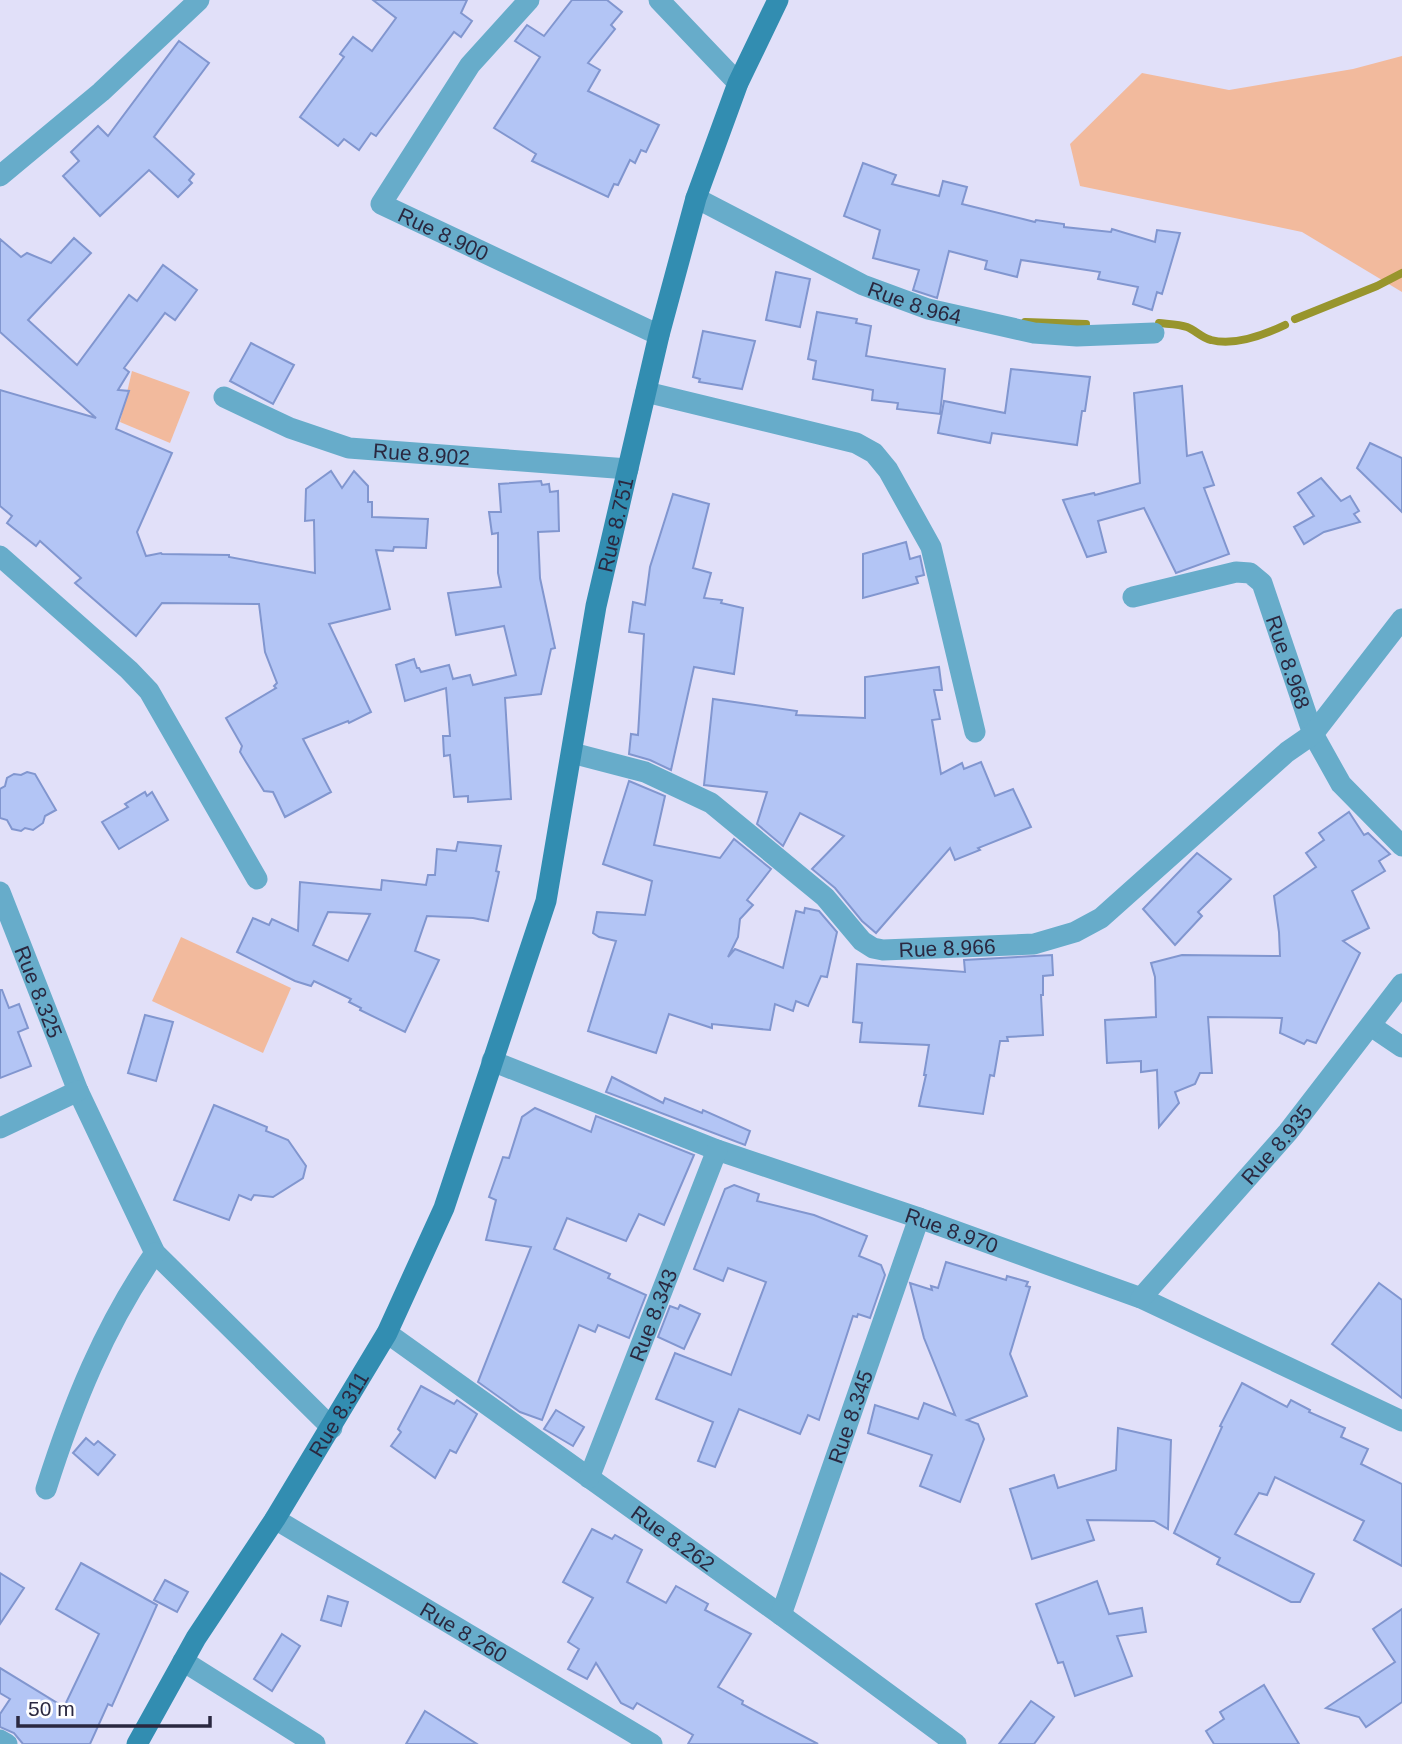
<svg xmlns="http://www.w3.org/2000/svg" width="1402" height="1744" font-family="Arial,sans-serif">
  <rect width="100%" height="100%" fill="#e1e0f9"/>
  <g fill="#f2ba9d">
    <polygon points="1402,56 1402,292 1302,232 1080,186 1070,144 1142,73 1229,90 1353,69"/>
    <polygon points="132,371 190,392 170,443 120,422"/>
    <polygon points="181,937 291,988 263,1053 152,1001"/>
  </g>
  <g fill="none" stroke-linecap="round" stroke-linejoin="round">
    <g stroke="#98952d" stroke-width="8">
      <polyline points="1295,319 1377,286 1402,273"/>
      <polyline points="1025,322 1086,324"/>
      <path d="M1159,323C1168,324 1179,324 1187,327C1195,330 1202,338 1211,340C1234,346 1264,335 1285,325"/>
    </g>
  </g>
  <g fill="#b3c5f5" stroke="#8196cf" stroke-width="2" fill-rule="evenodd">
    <polygon points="373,0 467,0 461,13 472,21 461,37 454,32 376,136 371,133 359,150 344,139 338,146 300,117 344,57 340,54 353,37 372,51 396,18"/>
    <polygon points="572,0 607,0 622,12 611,25 615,29 588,63 600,70 588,91 659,125 646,152 641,150 635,163 630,160 618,185 614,184 608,197 532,161 536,154 494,128 540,57 515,41 527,25 544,36"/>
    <polygon points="179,41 209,63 154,137 194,174 189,180 192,183 178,197 149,170 100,216 63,176 79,161 71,152 98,126 108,136"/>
    <polygon points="863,163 896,175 892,184 939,196 943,181 967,187 962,204 1035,222 1036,220 1064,224 1064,227 1111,232 1112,229 1155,242 1157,230 1180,233 1162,294 1157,292 1152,310 1133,304 1138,287 1098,279 1100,272 1021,260 1017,277 985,269 987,261 949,251 937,298 913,290 919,270 873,258 880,230 844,216"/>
    <polygon points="74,238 91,253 28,320 77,365 129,295 137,301 163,265 197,290 175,320 165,313 124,368 129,372 118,390 129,391 116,429 172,453 137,532 146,556 161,553 162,554 229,555 229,557 315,573 314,520 305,521 306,489 331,471 342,488 354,471 368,486 368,502 372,502 372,517 428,519 426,548 394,547 393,551 376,550 390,609 329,624 371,712 349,723 348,721 303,739 331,792 285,817 273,792 264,791 246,762 240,752 242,746 226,718 276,688 274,686 277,683 265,652 259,604 162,603 136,636 75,583 81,578 40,541 36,546 7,523 12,516 0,506 0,390 96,418 0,332 0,239 21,257 27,253 51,263"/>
    <polygon points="776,272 810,279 800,327 766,320"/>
    <polygon points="817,312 857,319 856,323 871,326 866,356 945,369 940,414 897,409 898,403 872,400 873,390 813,379 816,361 808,359"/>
    <polygon points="703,331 755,341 742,389 699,382 700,379 693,377"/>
    <polygon points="251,343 294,365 273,404 230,381"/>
    <polygon points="1011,369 1090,377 1085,411 1082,411 1077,445 992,433 990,443 938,433 944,401 1005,413"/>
    <polygon points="1182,386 1187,456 1202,452 1214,485 1204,488 1229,554 1176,573 1144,508 1098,521 1106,552 1087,557 1063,500 1094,493 1095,495 1140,483 1134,393"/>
    <polygon points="1370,443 1402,458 1402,512 1357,468"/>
    <polygon points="1321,478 1341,501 1350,496 1359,511 1354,514 1360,522 1324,532 1304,544 1294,527 1314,516 1298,493"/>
    <polygon points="541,481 542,485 549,484 550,492 558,491 559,531 538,532 540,578 555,648 551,649 541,694 505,698 511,799 468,802 468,796 454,797 450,755 444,756 443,736 450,736 446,688 405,701 396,665 414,659 417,668 419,668 421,672 449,665 453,679 470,675 473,685 516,675 504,626 456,635 448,593 501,587 498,573 498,533 492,534 489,512 501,512 499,484"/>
    <polygon points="673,494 709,504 693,568 711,573 704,598 722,600 721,603 743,608 734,674 694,667 671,770 650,760 629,754 631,734 638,735 644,634 629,632 633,602 645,605 650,567"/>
    <polygon points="906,542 910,559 920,556 924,575 916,577 918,583 863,598 863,554"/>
    <polygon points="939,667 942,690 934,690 940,719 932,720 941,774 962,763 964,769 981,762 995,796 1013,789 1031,827 978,848 980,850 955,860 950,848 876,933 862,921 835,888 812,869 844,836 800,813 783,846 757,824 767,792 704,785 713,699 797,711 796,715 865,718 865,677"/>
    <polygon points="27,772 35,774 56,810 45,816 43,823 33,830 25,828 21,831 12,829 7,820 0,818 0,789 5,786 7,778 14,774 21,775"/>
    <polygon points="629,781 665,796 654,845 720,858 734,839 771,869 747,900 753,905 740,919 738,937 728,957 735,949 783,968 796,911 804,913 805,908 819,911 837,932 827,977 821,976 808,1006 796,1001 793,1011 775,1004 770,1030 712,1024 712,1028 669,1014 656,1053 588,1031 616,941 599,937 593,933 597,912 645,915 652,881 603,864"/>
    <polygon points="145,792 147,796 152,792 168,820 119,849 102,822 128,807 125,804"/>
    <polygon points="1349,812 1364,835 1368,833 1390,854 1379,861 1385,871 1352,891 1369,928 1343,941 1360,953 1316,1043 1307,1040 1304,1044 1280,1033 1282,1018 1208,1017 1212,1073 1200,1073 1195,1084 1175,1092 1179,1103 1159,1127 1157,1070 1141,1072 1141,1061 1107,1063 1105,1020 1156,1017 1155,977 1151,963 1182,955 1280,956 1279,932 1274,896 1316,867 1306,853 1324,840 1319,833"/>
    <path d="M458,842L501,846L496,871L499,872L488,921L473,918L427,916L415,951L439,960L405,1032L360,1010L361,1008L349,1002L351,999L314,981L311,986L295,981L237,952L253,918L269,925L272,919L298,931L300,882L381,890L382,880L426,885L428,875H435L437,849L456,851ZM328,912L370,914L348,961L313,945Z"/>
    <polygon points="1197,853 1231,879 1198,912 1202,916 1175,945 1143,909"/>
    <polygon points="1052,955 1053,975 1043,976 1043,995 1041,995 1043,1035 1007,1037 1008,1041 1000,1041 994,1076 990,1075 983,1114 919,1106 926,1075 924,1075 929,1045 860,1042 862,1023 853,1022 857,964 965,972 964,960"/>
    <polygon points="0,990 2,990 9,1008 19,1004 28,1028 18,1032 31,1066 0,1078"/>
    <polygon points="145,1015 173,1022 156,1081 128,1073"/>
    <polygon points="612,1077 663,1103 665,1098 702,1113 703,1110 750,1131 745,1145 606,1092"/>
    <polygon points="214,1105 267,1127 266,1131 288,1140 306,1166 303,1178 273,1197 254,1195 251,1200 239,1195 229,1220 174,1200"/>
    <polygon points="535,1108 591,1132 596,1116 694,1155 664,1225 639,1214 626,1241 567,1218 554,1249 610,1274 608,1278 646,1295 629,1338 598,1325 595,1332 579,1325 542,1420 520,1412 478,1382 531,1247 486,1240 496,1200 489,1197 503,1157 509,1158 522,1117"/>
    <polygon points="734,1185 759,1194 757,1201 814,1215 867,1236 859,1256 881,1265 885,1275 870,1318 858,1314 857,1317 853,1316 819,1420 808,1415 800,1434 739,1409 715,1467 698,1461 713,1422 656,1399 675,1353 731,1375 766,1282 728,1268 723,1281 694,1269 725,1189"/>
    <polygon points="946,1262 1006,1280 1007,1276 1028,1282 1026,1286 1030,1287 1010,1354 1027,1396 967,1420 978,1424 984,1439 960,1502 920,1486 932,1455 868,1433 875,1405 918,1419 924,1403 955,1415 924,1338 910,1283 932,1290 931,1286 938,1288"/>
    <polygon points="1379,1283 1402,1300 1402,1398 1332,1344"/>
    <polygon points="680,1305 700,1314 684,1349 658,1337 670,1306 678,1309"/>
    <polygon points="1242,1383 1287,1407 1291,1400 1310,1410 1309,1412 1345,1428 1341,1437 1368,1449 1361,1464 1402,1484 1402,1566 1354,1540 1364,1521 1275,1477 1267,1495 1259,1493 1235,1534 1314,1574 1300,1602 1291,1602 1217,1564 1220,1558 1174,1533 1222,1427 1220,1426"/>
    <polygon points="421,1386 454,1404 457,1400 477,1414 456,1453 450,1450 435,1478 391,1446 401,1432 398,1429"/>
    <polygon points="556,1410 584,1427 573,1446 544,1429"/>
    <polygon points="1118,1428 1171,1440 1168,1529 1154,1521 1087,1520 1094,1540 1032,1559 1010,1489 1054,1475 1058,1488 1116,1470"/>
    <polygon points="86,1438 94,1445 98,1441 115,1455 98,1475 73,1453"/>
    <polygon points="592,1529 612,1539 615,1535 642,1550 627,1582 666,1603 676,1586 708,1604 705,1610 751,1634 718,1687 743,1701 742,1704 818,1744 688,1744 693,1735 637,1703 633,1709 621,1703 596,1663 587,1679 568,1669 579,1649 568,1642 593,1598 563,1582"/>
    <polygon points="81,1563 157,1605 112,1706 108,1704 90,1744 23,1744 14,1733 0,1727 0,1714 10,1699 0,1693 0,1668 64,1707 99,1634 56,1609"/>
    <polygon points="0,1573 24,1588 0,1624"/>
    <polygon points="165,1580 188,1592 177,1612 154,1600"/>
    <polygon points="1097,1581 1109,1614 1142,1608 1146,1632 1117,1636 1132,1676 1075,1696 1063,1662 1058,1663 1036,1604"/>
    <polygon points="328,1596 348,1602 341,1626 321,1620"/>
    <polygon points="1402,1609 1402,1702 1366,1727 1359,1717 1326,1708 1395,1662 1373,1629"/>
    <polygon points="282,1634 300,1646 272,1691 254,1679"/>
    <polygon points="1264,1685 1299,1744 1214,1744 1206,1731 1224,1719 1220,1712"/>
    <polygon points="1031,1701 1054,1717 1034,1744 999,1744"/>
    <polygon points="425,1711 477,1744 406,1744"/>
  </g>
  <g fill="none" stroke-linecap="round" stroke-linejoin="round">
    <g stroke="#67acca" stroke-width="21">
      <path id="s1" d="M529,0L470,65L381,204L659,335"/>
      <polyline points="659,0 738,83"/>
      <polyline points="0,176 101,92 199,0"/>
      <path id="s2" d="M696,198L863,285L928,309L1034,333L1077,336L1154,333"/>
      <polyline points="646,392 856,443 874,453 888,470 931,547 975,732"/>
      <path id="s3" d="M224,397L290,428L349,448L628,469"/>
      <polyline points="0,556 129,670 149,691 257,879"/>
      <path id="s4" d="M1133,597L1236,572L1250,573L1262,583L1313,734L1341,784L1402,846"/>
      <path id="s5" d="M572,753L645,772L711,803L825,897L862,941L873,948L883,950L1034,944L1075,932L1101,918L1287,752L1313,734L1402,619"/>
      <path id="s6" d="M0,892L78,1091L155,1253L332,1428"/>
      <polyline points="1371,1026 1402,1047"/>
      <path id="s7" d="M492,1061L717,1150L919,1218L1141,1298L1402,1421"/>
      <polyline points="0,1128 78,1091"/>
      <path id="s8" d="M1141,1298L1288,1132L1402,984"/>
      <path id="s9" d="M387,1333L781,1615L956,1744"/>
      <path id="s10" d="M589,1478L717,1150"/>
      <path d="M46,1489C73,1404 104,1327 155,1253"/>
      <path id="s11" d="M275,1519L652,1744"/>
      <path id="s12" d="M781,1615L919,1218"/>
      <polyline points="183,1661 315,1744"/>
      <polyline points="0,1740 7,1744"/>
    </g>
    <path stroke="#328db1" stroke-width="21" id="s13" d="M137,1744L196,1638L275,1519L387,1333L444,1208L546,901L596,606L659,335L696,198L738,83L778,0"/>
  </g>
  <g text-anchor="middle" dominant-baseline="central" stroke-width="7" stroke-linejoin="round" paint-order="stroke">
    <g font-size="21" fill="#2a2840" stroke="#fff">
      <text stroke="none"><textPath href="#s1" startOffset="322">Rue 8.900</textPath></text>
      <text stroke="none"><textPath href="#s2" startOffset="243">Rue 8.964</textPath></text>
      <text stroke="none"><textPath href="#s3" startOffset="208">Rue 8.902</textPath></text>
      <text stroke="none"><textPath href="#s13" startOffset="1325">Rue 8.751</textPath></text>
      <text stroke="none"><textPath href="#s4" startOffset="219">Rue 8.968</textPath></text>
      <text stroke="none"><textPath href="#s5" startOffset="441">Rue 8.966</textPath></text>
      <text stroke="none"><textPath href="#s6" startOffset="107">Rue 8.325</textPath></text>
      <text stroke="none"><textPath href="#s8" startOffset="205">Rue 8.935</textPath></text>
      <text stroke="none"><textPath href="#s7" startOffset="490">Rue 8.970</textPath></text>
      <text stroke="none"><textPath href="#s10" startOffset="175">Rue 8.343</textPath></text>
      <text stroke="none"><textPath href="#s13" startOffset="387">Rue 8.311</textPath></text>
      <text stroke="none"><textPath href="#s12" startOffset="210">Rue 8.345</textPath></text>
      <text stroke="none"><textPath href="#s9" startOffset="352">Rue 8.262</textPath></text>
      <text stroke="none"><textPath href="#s11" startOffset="220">Rue 8.260</textPath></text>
    </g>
  </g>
  <path d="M18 1716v10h192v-10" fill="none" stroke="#2a2840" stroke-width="3.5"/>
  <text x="28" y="1716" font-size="21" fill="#2a2840" stroke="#ffffff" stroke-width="5" paint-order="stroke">50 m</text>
</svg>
